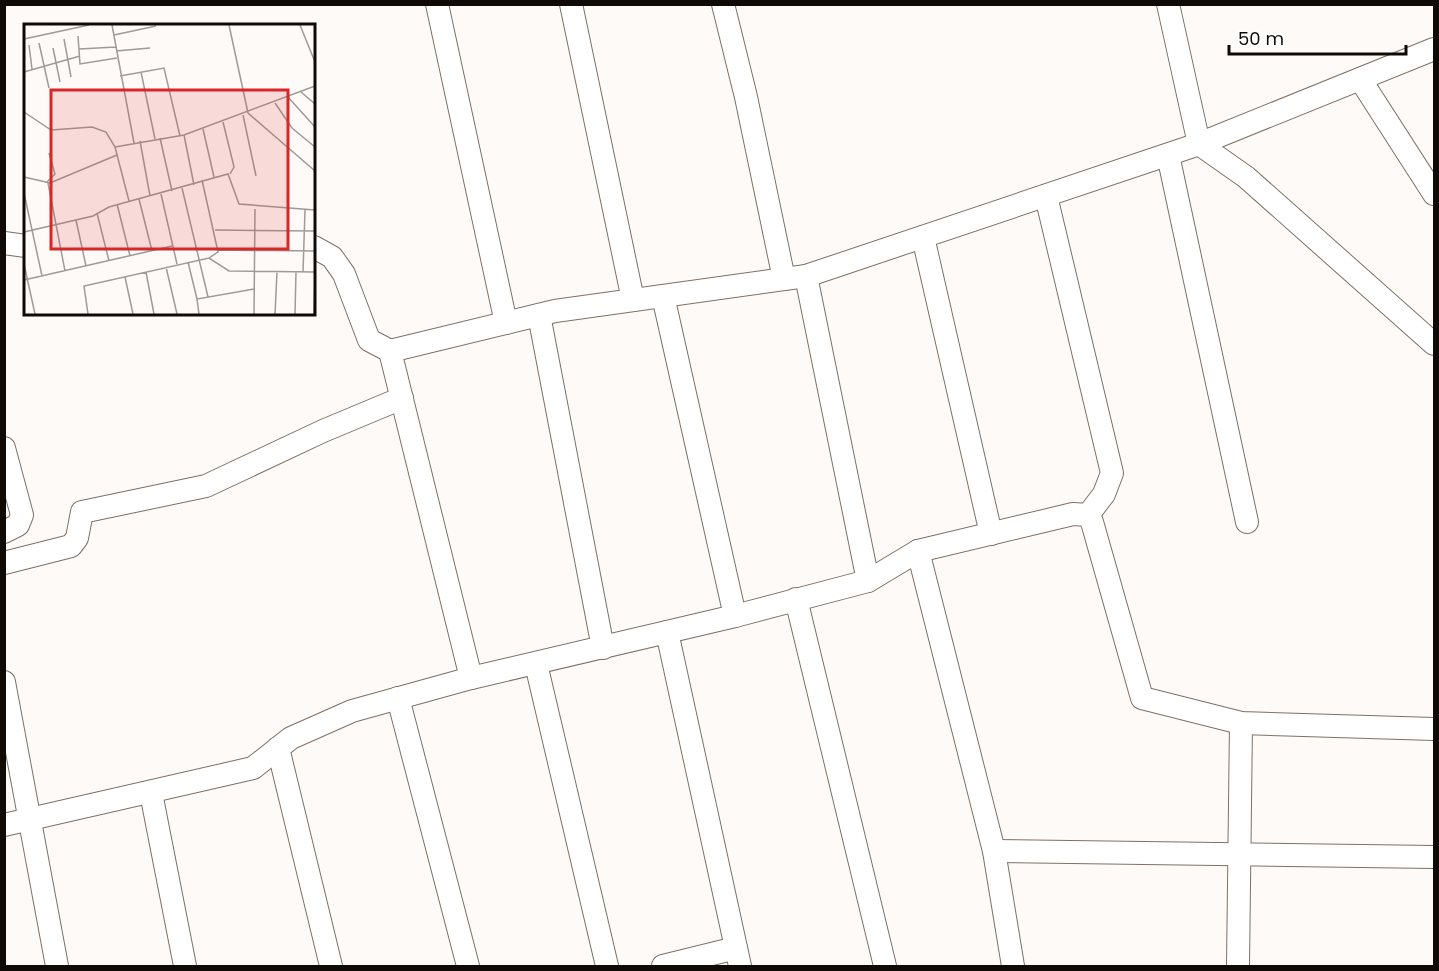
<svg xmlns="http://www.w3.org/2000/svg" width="1439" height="971" font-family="Poppins,sans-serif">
  <rect width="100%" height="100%" fill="#fefaf8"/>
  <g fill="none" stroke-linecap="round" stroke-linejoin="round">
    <g stroke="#7f7064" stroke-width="24">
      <g id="street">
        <polyline points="437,4 506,323"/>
        <polyline points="571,4 633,300"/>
        <polyline points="723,4 746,97 784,279"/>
        <polyline points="1168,4 1199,144 1246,177 1434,344"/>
        <polyline points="1360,79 1434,194"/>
        <polyline points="1168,155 1247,522"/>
        <polyline points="1046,196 1112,473 1104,494 1088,515"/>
        <polyline points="923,237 991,534"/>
        <polyline points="4,243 26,246"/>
        <polyline points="314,247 332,257 344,274 369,340 390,351 555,311 806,276 1199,144 1434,49"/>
        <polyline points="806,276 868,581"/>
        <polyline points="663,296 735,616"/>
        <polyline points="539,315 603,648"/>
        <polyline points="390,351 471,678"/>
        <polyline points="4,448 22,515 18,525 4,532"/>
        <polyline points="918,551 994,851 1013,966"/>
        <polyline points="4,563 71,546 77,538 82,512 206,486 323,431 402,398"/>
        <polyline points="796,599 885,966"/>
        <polyline points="667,632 740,966"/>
        <polyline points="536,664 607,966"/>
        <polyline points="4,682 57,966"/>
        <polyline points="398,698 468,966"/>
        <polyline points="278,748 331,966"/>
        <polyline points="151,793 185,966"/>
        <polyline points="4,825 253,768 291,738 352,711 471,678 735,616 868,581 918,551 1073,514 1088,515 1092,522 1142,698 1241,723 1434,729"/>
        <polyline points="994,851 1434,857"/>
        <polyline points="663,966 736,948"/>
        <polyline points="1238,966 1241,723"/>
      </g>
    </g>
    <use href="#street" stroke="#fff" stroke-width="22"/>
  </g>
  <g transform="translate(24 24)">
    <rect width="291" height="291" fill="#fefaf8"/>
    <path fill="none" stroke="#9f9a98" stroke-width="1.5" d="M88,1L110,119M205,1L224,89L291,147M276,1L291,38M90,11L132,2M54,12L56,40L93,34M0,15L65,1M40,15L47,53M15,19L25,64M5,21L8,45M29,24L36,58M55,25L92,23M92,27L126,24M0,48L56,32M117,48L131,115M96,52L140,44L156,112M277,68L291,80M264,73L291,103M251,79L268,104L291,123M0,88L27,106L68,103L82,108L91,123L105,177M219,91L232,152M199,98L210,143L206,150M179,105L190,153M160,111L170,161M136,114L148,167M116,117L126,172M91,123L160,111L291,62M0,153L26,159L93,131M178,156L194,228L185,234M23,158L31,150L25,129M24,159L41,247M158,164L184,273M0,169L18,252M137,170L153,240M115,175L128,227M93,180L106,232M73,189L85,237M52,196L62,242M191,206L291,207M0,208L69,192L85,183L204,150L215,180L291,186M194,226L291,227M164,238L173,275M0,240L11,290M142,243L153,290M122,248L130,290M279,248L281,186M101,253L109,290M0,256L148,222M64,290L60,262L185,234L205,247L291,248M175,290L173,275L230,265M230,290L231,185M251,290L253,248M271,290L272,248M290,290L291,253"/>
    <path fill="#d62828" fill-opacity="0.15" stroke="#d62828" stroke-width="3" d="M27,66H264V225H27Z"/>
    <rect width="291" height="291" fill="none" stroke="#100a07" stroke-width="3"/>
  </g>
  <rect width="1439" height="971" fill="none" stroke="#100a07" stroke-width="12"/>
  <path d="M1229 45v9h177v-9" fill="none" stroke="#100a07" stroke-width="3"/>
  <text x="1238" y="45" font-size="18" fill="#100a07" stroke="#ffffff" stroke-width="4.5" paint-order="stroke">50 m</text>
</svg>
